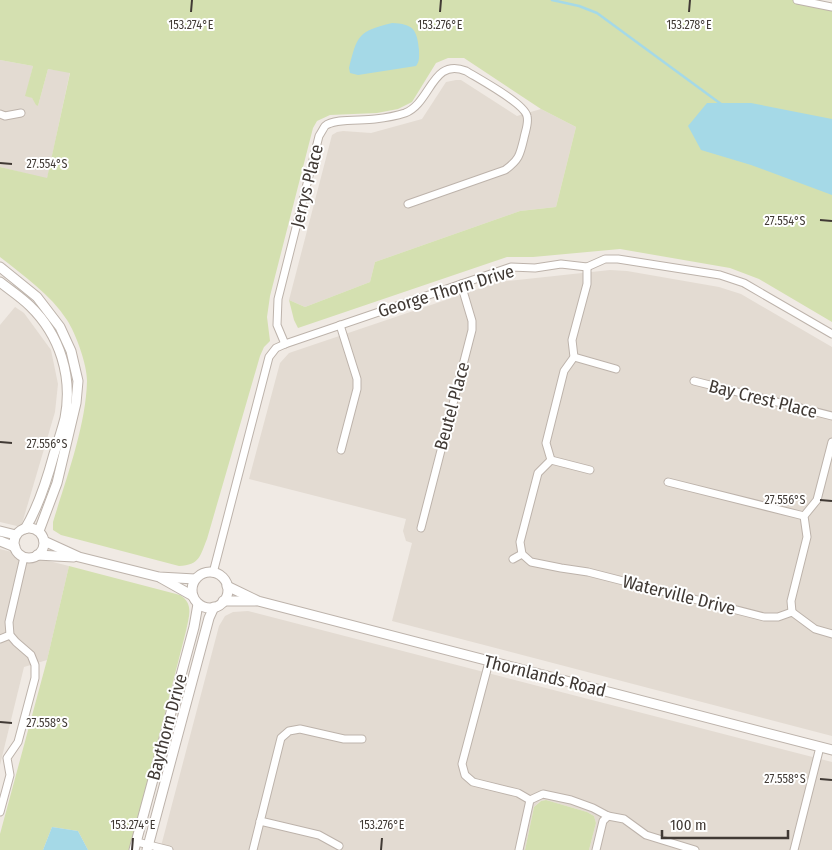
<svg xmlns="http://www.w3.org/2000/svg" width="832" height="850" font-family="'Fira Sans Condensed',sans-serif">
  <rect width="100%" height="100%" fill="#f0eae4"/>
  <g fill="#e3dbd2">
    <polygon points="0,60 33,66 26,95 32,98 38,106 48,69 70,72 47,179 0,167"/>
    <polygon points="456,80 461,80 517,116 541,109 576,127 556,207 520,211 375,262 370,282 305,307 289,300 332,135 337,132 343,131 371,133 422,119 446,82"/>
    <polygon points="610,270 627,271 719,287 741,294 832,347 832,736 392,621 412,543 406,541 403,531 406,519 249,479 280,363 289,353 499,282"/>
    <polygon points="15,307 24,313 51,350 58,384 55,412 21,527 0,522 0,325"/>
    <polygon points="0,549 69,566 47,660 24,667 0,765"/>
    <polygon points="248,611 832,762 832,850 589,850 596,823 594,816 587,812 546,800 540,801 534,807 525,850 160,850 219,626 225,616 233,612"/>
  </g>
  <g fill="#d4e0b0">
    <path d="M0,0H797L832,7V322L759,279L730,268L620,249L533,257H507L298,328L294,320L289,300L305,307L370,282L375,262L520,211L556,207L576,127L541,109L464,58H448L436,63L412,102L398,109L377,113L330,115L317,121L313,128L270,296L267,317L270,341L264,347L260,356L207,539C200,556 200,565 179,566L61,535L53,530V522C66,479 86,426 87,381C87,364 76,334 67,320C50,294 24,276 0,257V167L47,178L70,73L48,69L38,106L36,105L32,98L25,96L33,66L0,60Z"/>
    <path d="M69,566L180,595C194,604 189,616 186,631L130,850H88L78,831L52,827L43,850H0V834L47,660Z"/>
    <polygon points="546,800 587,812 594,816 596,823 589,850 525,850 534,807 541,801"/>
  </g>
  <g fill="#a5d9e7">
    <path d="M392,23C413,24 417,29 419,50C419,56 420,61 416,66L358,75L350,73L349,68C357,36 358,31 392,23Z"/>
    <polygon points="707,103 751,103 832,119 832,195 751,165 701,150 688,126"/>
    <polygon points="52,827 78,831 88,850 43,850"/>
  </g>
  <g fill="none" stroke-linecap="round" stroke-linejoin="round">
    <polyline stroke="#a5d9e7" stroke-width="2.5" points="552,0 579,6 597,13 721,104"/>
    <g stroke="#bdb3ab" stroke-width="9">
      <g id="minor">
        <polyline points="797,0 832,7"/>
        <polyline points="0,114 5,116 21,113"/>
        <polyline points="587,267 587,284 572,340 574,357 564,371 546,443 551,460 538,473 520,542 522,554 531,562 561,568 588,572 764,617 778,617 792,612 815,629 832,634"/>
        <polyline points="340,325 357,379 357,389 341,450"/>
        <path d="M285,344L277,325L278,299L319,136C321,133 323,129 325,126C334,118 362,121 375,119C384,118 396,116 405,113C431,103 432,57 466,71C479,79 524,103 527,116C529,123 525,132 524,138C520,155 519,160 505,170L408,204"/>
        <polyline points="574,357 616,369"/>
        <polyline points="694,381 832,416"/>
        <polyline points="551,460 590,470"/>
        <polyline points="668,482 804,516"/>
        <polyline points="421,528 472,330 472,321 461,284"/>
        <polyline points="513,559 522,554"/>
        <polyline points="213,573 269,357 276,348 285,344 511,267 535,268 561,264 587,267 605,259 618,259 720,275 744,283 832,334"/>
        <polyline points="792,612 791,601 807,537 804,516 817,500 832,442"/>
        <polyline points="0,639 10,635"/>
        <polyline points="489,662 462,764 465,775 473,782 518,793 530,800"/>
        <polyline points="530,800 543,794 571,800 593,808 608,816 624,819 646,835 695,850"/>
        <polyline points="0,812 10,775 7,758 18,742 35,678 35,665 31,655 16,642 10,635 9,622 24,557"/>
        <polyline points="260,821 319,835 339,846"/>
        <polyline points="137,842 169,850"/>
        <polyline points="253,850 281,738 289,731 300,729 344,739 362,739"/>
        <polyline points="519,850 530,800"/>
        <polyline points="596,850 603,821 608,816"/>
        <polyline points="794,850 820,747"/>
      </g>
    </g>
    <g stroke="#bdb3ab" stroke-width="11">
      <g id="tertiary">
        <polyline points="0,267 37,297 60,327 71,351 78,381 76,403 57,483 39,531"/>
        <path d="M0,282C10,290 21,297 30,306C60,335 73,377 65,418C62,430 58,442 54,454C47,480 39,506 25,529"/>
        <circle cx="29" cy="543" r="15"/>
        <polyline points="0,531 16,535"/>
        <polyline points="0,541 15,547"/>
        <polyline points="44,541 79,557 159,577 195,579"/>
        <polyline points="37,555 74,557"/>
        <circle cx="210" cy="590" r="18"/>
        <polyline points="161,578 193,596"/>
        <polyline points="227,586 258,601 832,750"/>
        <polyline points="223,601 255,601"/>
        <polyline points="134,850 194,627 198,604"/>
        <polyline points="147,850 209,618 214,607"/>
      </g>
    </g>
    <use href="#minor" stroke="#fff" stroke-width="7"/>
    <use href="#tertiary" stroke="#fff" stroke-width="9"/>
  </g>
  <path fill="none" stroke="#413a35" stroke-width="2" d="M191,12L192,0M440,12L441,0M689,12L690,0M0,163L12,164M820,220L832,221M0,442L12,443M820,500L832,501M0,722L12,723M820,779L832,780M132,850L133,838M381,850L382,838"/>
  <g text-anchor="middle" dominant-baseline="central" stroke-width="4" stroke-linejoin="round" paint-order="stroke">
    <g font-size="18" fill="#413a35" stroke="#fff">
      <text transform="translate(307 186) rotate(-76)">Jerrys Place</text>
      <text transform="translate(446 291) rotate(-17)">George Thorn Drive</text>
      <text transform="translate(763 399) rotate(14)">Bay Crest Place</text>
      <text transform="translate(452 406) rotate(-75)">Beutel Place</text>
      <text transform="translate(679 595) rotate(14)">Waterville Drive</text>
      <text transform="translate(545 676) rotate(14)">Thornlands Road</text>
      <text transform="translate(167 727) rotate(-75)">Baythorn Drive</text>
    </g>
  </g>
  <g font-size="12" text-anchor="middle" fill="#413a35" stroke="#fff" stroke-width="4" stroke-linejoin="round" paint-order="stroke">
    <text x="191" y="29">153.274°E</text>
    <text x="440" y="29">153.276°E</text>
    <text x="689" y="29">153.278°E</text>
    <text x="47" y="168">27.554°S</text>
    <text x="785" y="225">27.554°S</text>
    <text x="47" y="448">27.556°S</text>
    <text x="785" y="504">27.556°S</text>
    <text x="47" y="727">27.558°S</text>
    <text x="785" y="783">27.558°S</text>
    <text x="133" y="829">153.274°E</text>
    <text x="382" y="829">153.276°E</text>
  </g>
  <path d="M662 830v8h126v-8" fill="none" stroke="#413a35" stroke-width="2.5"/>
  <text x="670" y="830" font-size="15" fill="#413a35" stroke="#ffffff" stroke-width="4" paint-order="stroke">100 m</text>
</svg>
